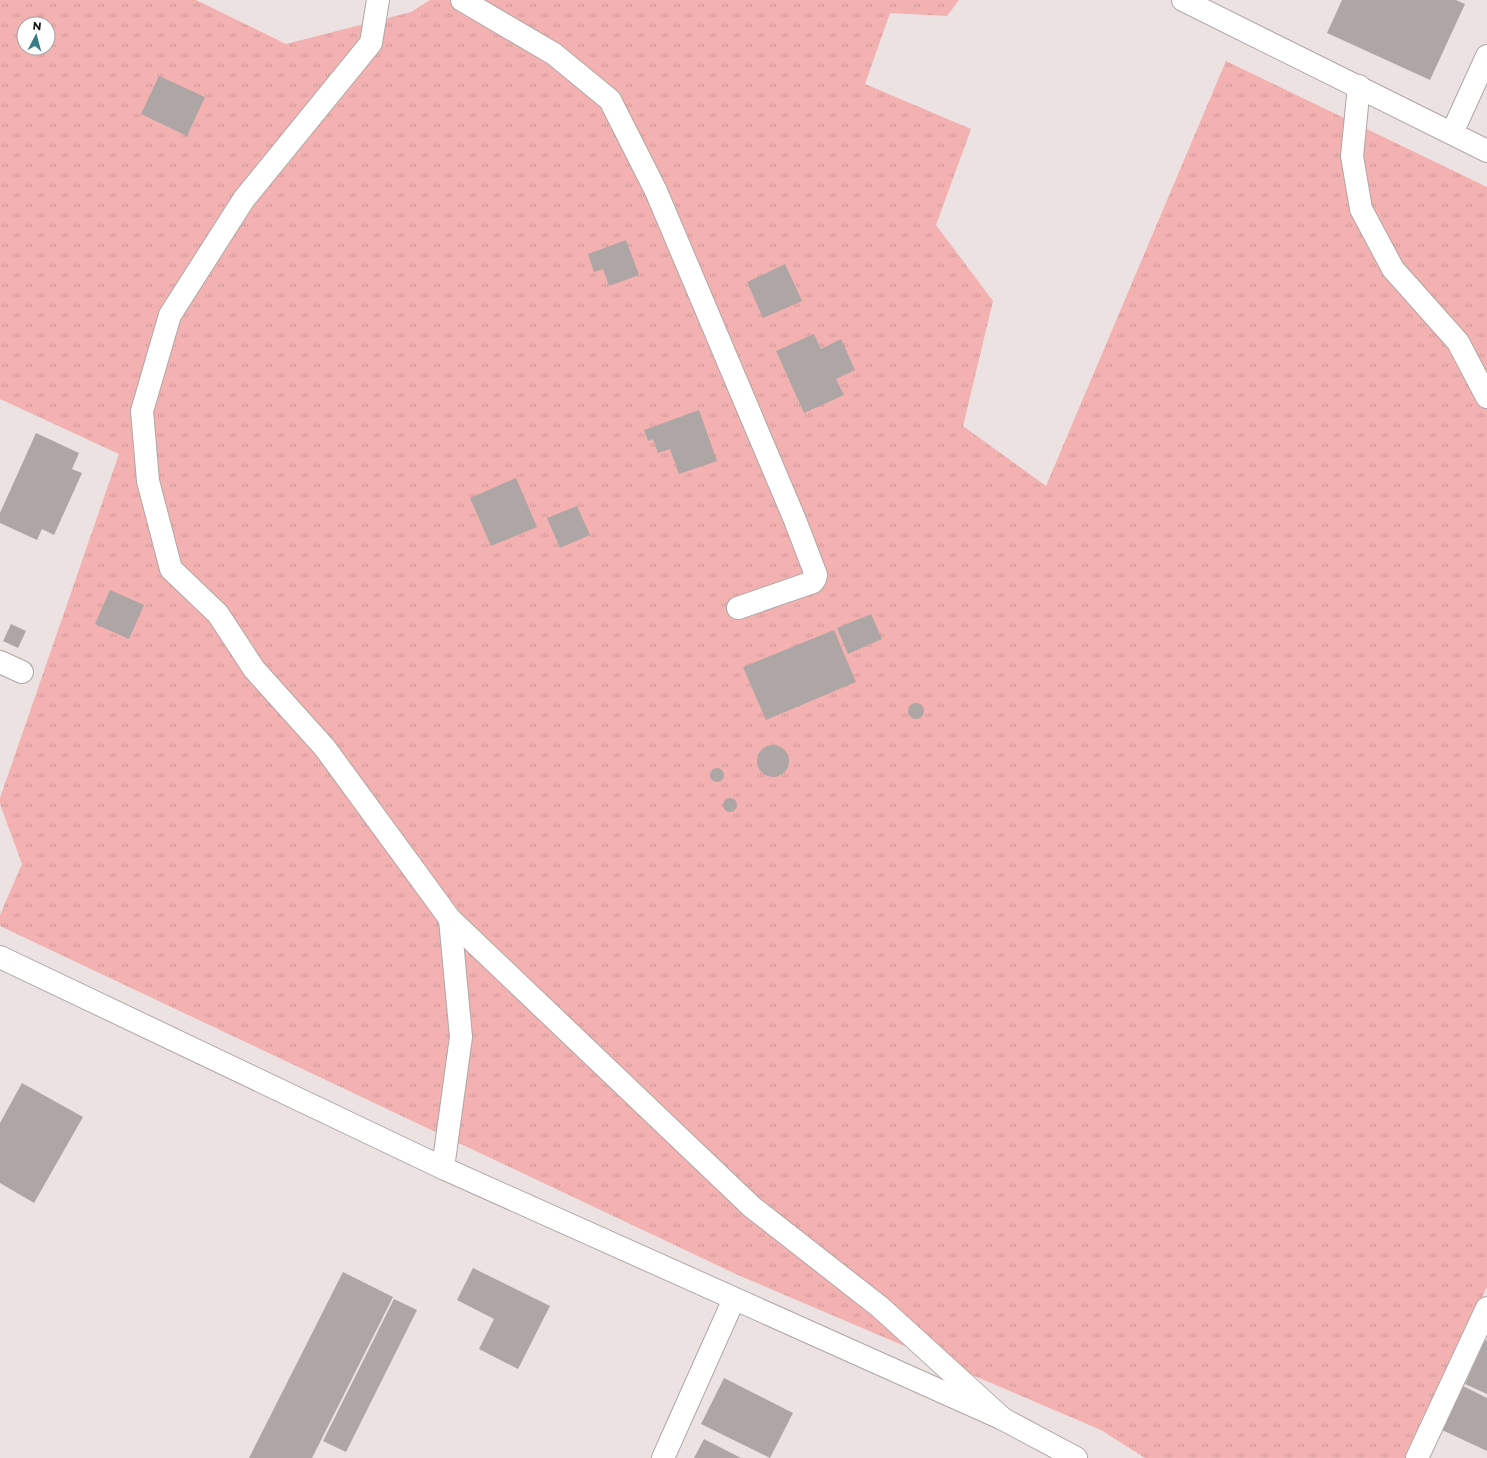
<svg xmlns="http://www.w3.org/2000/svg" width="1487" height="1458" font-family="Montserrat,sans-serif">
  <defs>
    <pattern id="grass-tufts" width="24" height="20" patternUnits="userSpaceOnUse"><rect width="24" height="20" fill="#f3b1b1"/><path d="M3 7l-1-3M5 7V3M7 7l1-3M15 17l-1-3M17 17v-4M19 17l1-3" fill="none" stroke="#d09797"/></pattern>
  </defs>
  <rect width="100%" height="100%" fill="#ece2e2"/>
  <path fill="url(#grass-tufts)" fill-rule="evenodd" d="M0,0H196L286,44L411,12L430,0H959L947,16L890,13L865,84L971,129L936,225L993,301L963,426L1046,486L1226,61L1487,187V1287L1406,1458H1145L1101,1430L738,1275L0,926V915L22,864L0,804V798L119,454L0,399ZM24,24H48V48H24Z"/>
  <g fill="#aea6a5">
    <polygon points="1342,0 1456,0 1465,4 1430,80 1327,33"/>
    <polygon points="159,76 205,97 187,136 141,114"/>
    <polygon points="626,240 639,275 609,286 603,269 594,272 588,254"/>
    <polygon points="785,264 802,301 763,318 747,282"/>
    <polygon points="814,334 821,349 841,339 855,370 836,379 844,395 804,413 776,351"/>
    <polygon points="699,410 717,461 679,474 670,449 658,453 653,439 648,441 644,430"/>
    <polygon points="36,433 79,453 72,469 82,473 54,535 42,529 37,540 0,523 0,513"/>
    <polygon points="516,478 537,527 491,546 470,498"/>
    <polygon points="577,506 590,535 560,548 547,518"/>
    <polygon points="110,590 144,605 129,639 95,624"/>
    <polygon points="871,614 882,639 848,654 837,628"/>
    <polygon points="11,624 26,631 18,648 3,641"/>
    <polygon points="834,630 856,682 766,720 743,667"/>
    <circle cx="916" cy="711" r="8"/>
    <circle cx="773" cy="761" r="16"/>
    <circle cx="717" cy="775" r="7"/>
    <circle cx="730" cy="805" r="7"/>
    <polygon points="22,1083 83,1117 34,1203 0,1183 0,1123"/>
    <polygon points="473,1268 550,1306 518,1369 479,1349 494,1319 457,1300"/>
    <polygon points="343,1272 393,1297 312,1458 249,1458"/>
    <polygon points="394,1299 417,1310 346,1452 323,1441"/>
    <polygon points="1485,1340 1487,1341 1487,1394 1465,1384"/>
    <polygon points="724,1378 793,1413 770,1458 701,1424"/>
    <polygon points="1463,1386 1487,1398 1487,1451 1442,1430"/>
    <polygon points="704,1439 741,1458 694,1458"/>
  </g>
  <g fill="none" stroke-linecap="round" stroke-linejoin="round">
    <g stroke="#b0a7a7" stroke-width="24">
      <g id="minor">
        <polyline points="378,0 371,43 244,199 170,315 142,411 148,481 171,569 218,614 254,669 325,748 450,919 752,1207 880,1307 1003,1419"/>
        <polyline points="462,0 554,54 610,100 656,191 795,520 816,575 815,579 813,582 738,608"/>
        <polyline points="1183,0 1487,151"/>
        <polyline points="1359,86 1352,156 1361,209 1393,269 1458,342 1487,397"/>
        <polyline points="1452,133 1487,56"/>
        <polyline points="0,662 22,672"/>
        <polyline points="0,957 443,1168 1003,1419 1076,1458"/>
        <polyline points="443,1168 461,1037 450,919"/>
        <polyline points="663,1458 734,1299"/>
        <polyline points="1417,1458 1487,1308"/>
      </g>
    </g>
    <use href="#minor" stroke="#fff" stroke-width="22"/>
  </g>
  <g transform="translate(36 36) rotate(6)"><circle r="19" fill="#ffffff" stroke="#a2a1a1"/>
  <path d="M0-3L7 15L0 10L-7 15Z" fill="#357d86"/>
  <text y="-6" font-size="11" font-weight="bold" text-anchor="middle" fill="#161313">N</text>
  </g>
</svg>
